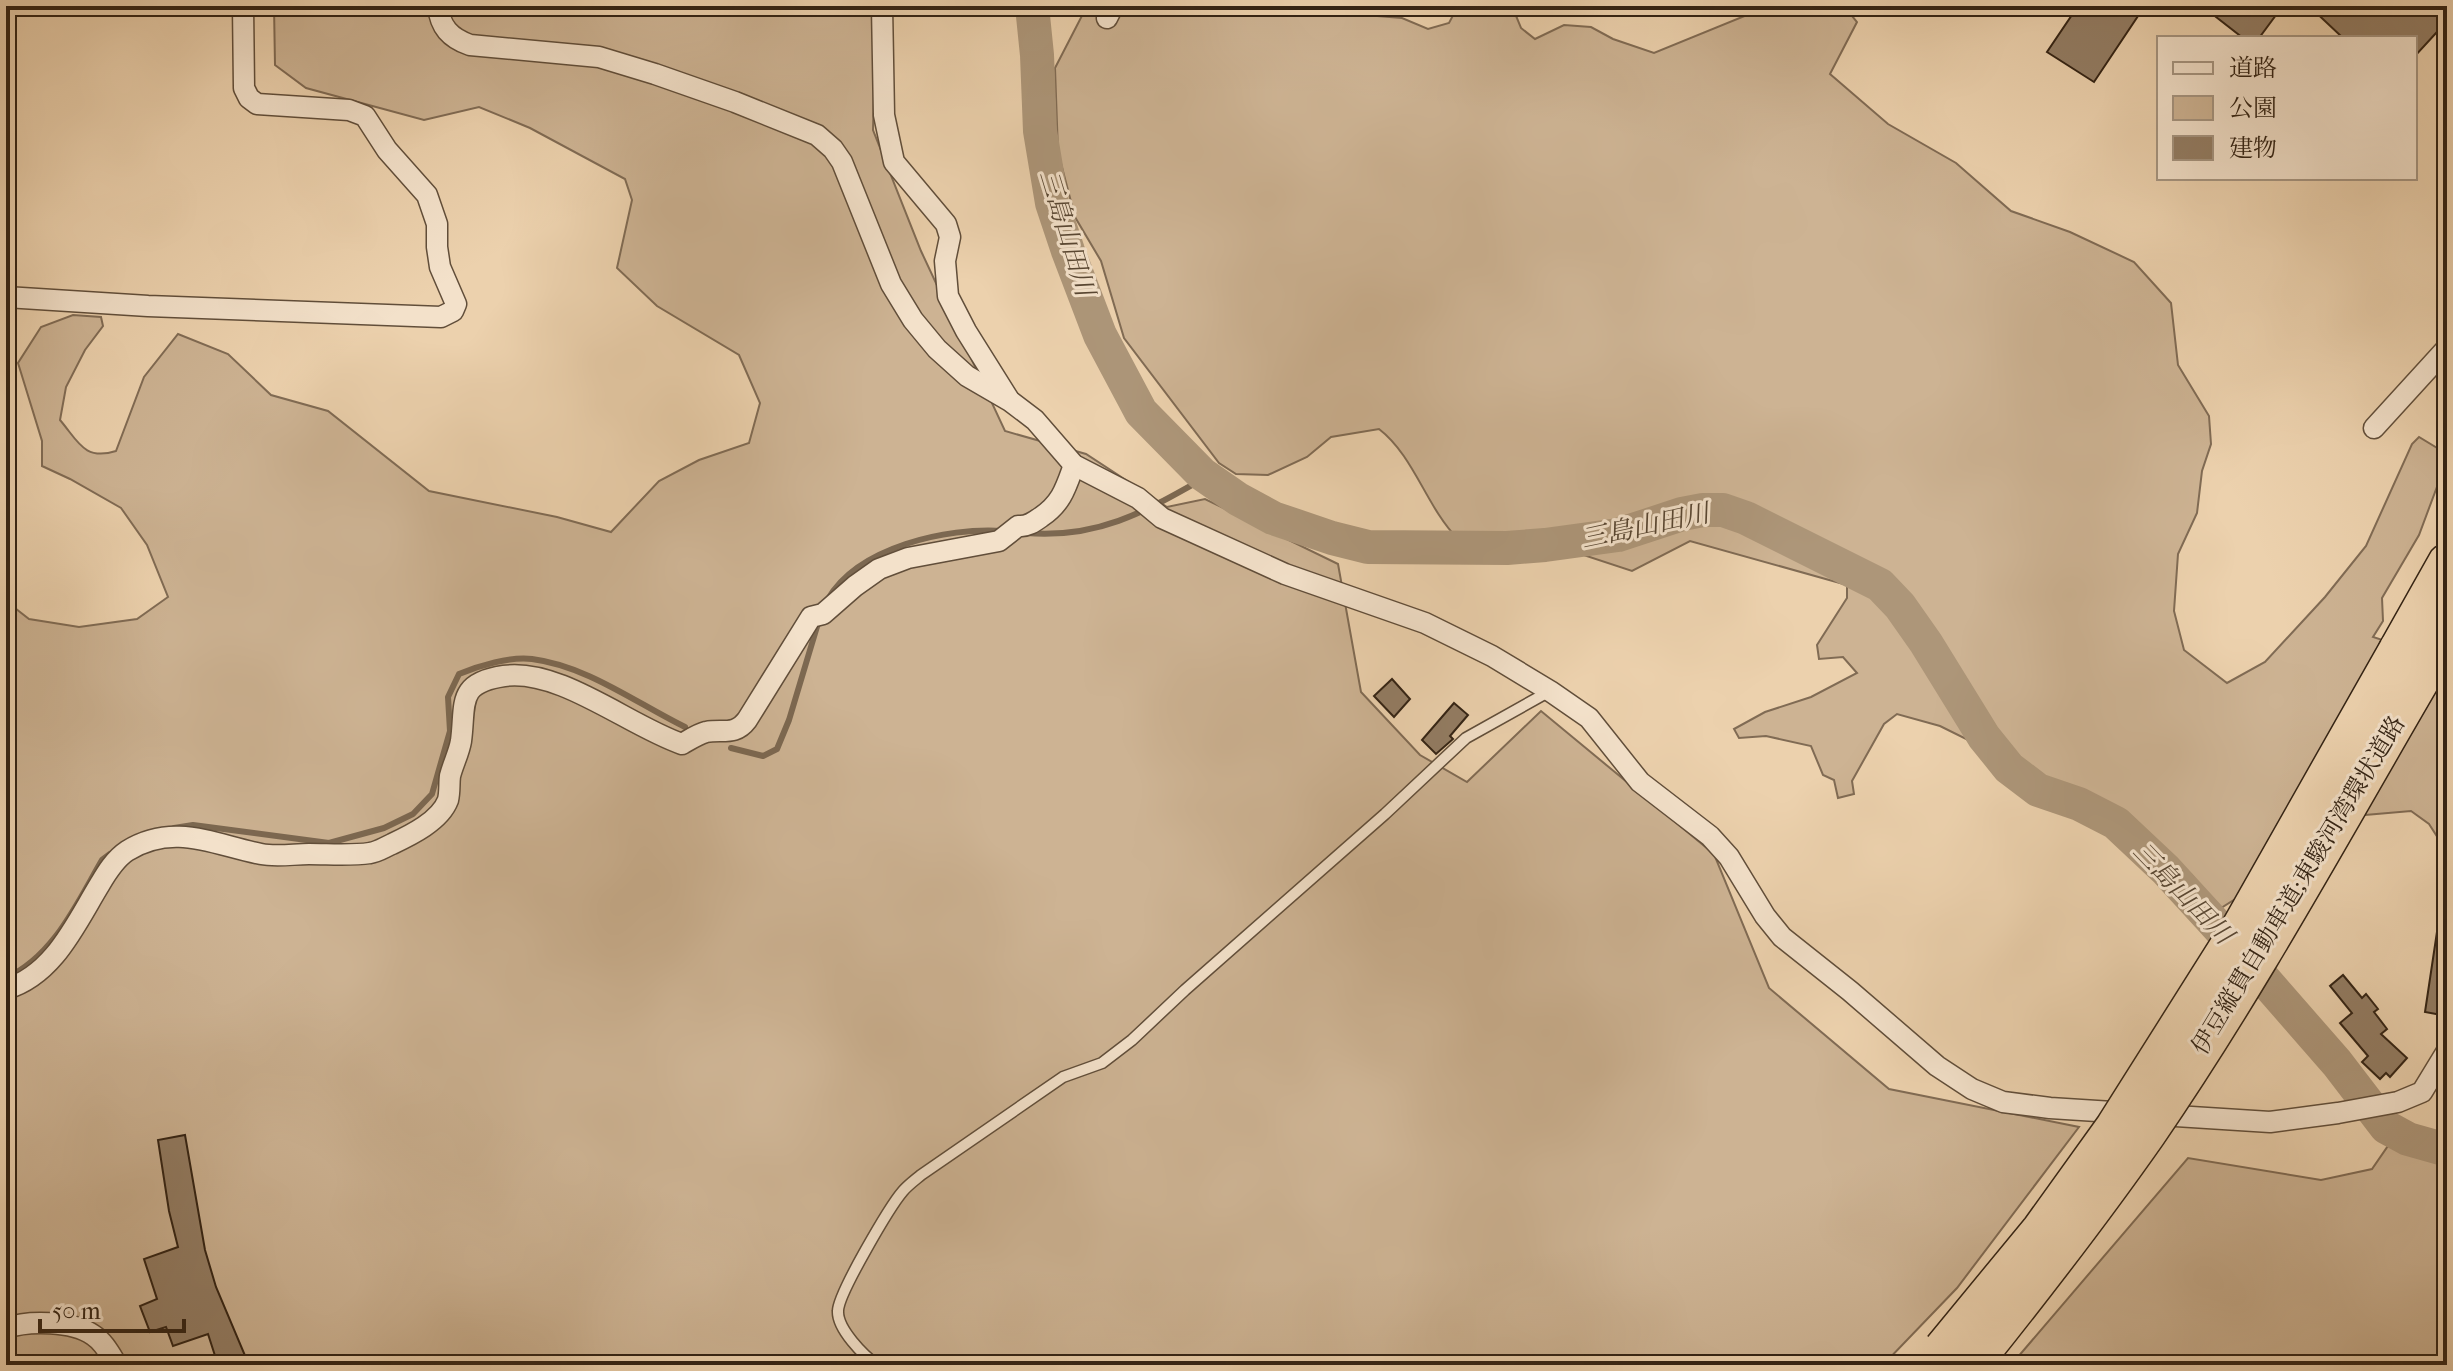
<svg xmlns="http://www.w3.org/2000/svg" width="2453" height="1371" font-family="'IM FELL French Canon','Noto Serif JP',serif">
  <rect width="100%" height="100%" fill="#ecd1ad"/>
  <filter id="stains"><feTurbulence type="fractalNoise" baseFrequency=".0025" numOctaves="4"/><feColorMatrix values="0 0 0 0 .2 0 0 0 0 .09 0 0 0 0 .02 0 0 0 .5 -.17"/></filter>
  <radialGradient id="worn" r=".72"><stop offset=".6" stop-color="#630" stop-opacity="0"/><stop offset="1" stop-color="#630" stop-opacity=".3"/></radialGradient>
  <g fill="#cdb393" stroke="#806b54" stroke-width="2">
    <path d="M274,6H876L873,130L921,251L1005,431L1086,454L1167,507L1205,499L1338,564L1361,692L1420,755L1467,782L1541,711L1714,854L1769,988L1889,1089L2079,1127L1957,1288L1883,1365H6V601L29,619L79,627L137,619L168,597L147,545L121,508L70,479L42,466V441L18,363L41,327L73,315L101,317L103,326L85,350L66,387L60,420C78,441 84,461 116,451L144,377L178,334L228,354L271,395L328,411L429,491L557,517L611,532L659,481L699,460L749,443L760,403L739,355L657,306L617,268L632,200L625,179L530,128L479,107L424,120L306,88L275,65Z"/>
    <path d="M1087,6H1351L1353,14L1402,18L1428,29L1449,23L1458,6H1512L1521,28L1535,39L1564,25L1591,27L1613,39L1654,53L1769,6H1844L1857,22L1830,74L1888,124L1956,163L2011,211L2070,232L2134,262L2171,303L2178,365L2209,416L2211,444L2202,471L2197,513L2178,554L2174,611L2184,650L2227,683L2265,662L2325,597L2366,546L2412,444L2419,437L2447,454V460L2419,535L2382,598L2383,621L2373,637L2447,661V852L2429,824L2411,811L2365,815L2263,858L2240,896L2221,908L2206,895L2192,875L2151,853L2057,784L1940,726L1897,714L1884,724L1852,781L1854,794L1838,798L1834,780L1823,775L1811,746L1766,736L1739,738L1734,729L1765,712L1811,697L1857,673L1843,657L1819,659L1817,645L1847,598V585L1690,541L1632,571L1529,537L1457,538C1426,506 1414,456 1379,429L1331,437L1307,457L1268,475L1236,474L1219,463L1124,338L1101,261L1075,217L1058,152L1055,68Z"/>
    <polygon points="2390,1143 2447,1157 2447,1365 2011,1365 2188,1158 2321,1180 2372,1169"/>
  </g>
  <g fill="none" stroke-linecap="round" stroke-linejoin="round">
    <g stroke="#7c6851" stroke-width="6">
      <path d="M1026,533C1099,539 1146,511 1206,477"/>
      <path d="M828,599C858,547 947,527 1003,531"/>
      <polyline points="731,748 763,756 777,749 789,720 819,620"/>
      <path d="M174,828L193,825L329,843L384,828L413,814L432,794L450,731L448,697L459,674C478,666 511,656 532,659C587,666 636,703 685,727"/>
      <path d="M6,978C54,956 77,903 102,860L110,854"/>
    </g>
    <polyline stroke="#ad9679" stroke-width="34" points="1032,6 1037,55 1040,131 1052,203 1068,251 1100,335 1141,412 1202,474 1238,499 1273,518 1332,538 1368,547 1507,548 1545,545 1618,535 1682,514 1703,510 1723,510 1746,518 1880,585 1900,606 1926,643 1984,737 2009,768 2038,790 2079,804 2116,823 2166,870 2220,929 2337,1063 2386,1127 2408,1139 2447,1150"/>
  </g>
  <g fill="#937d64" stroke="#332314" stroke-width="2">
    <polygon points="2078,6 2129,6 2140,13 2094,82 2047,52"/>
    <polygon points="2202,6 2278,6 2273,13 2276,15 2259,38 2243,38"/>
    <polygon points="2309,6 2447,6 2447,21 2415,56 2415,38 2343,38"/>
    <polygon points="1392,679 1410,699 1394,717 1374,696"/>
    <polygon points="1454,703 1468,715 1450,736 1453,739 1436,754 1422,740"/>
    <polygon points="2438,925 2447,926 2447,1016 2425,1012"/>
    <polygon points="2343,975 2362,998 2366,994 2378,1009 2374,1012 2387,1029 2381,1034 2407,1058 2390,1077 2386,1073 2380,1079 2362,1062 2368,1056 2340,1023 2352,1013 2330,986"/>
    <polygon points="185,1135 205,1250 216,1287 249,1365 218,1365 208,1334 173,1346 166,1327 150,1332 140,1306 157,1299 144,1259 178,1247 169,1211 158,1140"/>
  </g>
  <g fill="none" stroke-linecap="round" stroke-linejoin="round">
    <g stroke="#614e3a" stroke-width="13">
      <path id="lane" d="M877,1365C864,1356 837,1329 838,1311C838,1294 890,1206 903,1191C908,1185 915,1180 921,1175L1063,1077L1102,1063L1132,1040L1185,990L1385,814L1466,738L1550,691"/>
    </g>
    <g stroke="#614e3a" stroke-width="23">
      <g id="street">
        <path d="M438,6C440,27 450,38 470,45L599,57L655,74L735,102L817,135L833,149L842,162L891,284L913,320L937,349L967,376L1010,401L1035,420L1074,465L1138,498L1162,518L1285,574L1425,623L1492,656L1550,691L1589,718L1640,782L1710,836L1729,857L1765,916L1782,937L1850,991L1937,1066L1972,1089L2003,1102L2050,1108L2270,1122L2338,1113L2398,1102L2422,1092L2447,1051"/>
        <polyline points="882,6 884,115 894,162 946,224 950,237 945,261 948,296 966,331 1008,398"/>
        <polyline points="1107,18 1113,6"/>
        <polyline points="6,297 148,306 441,317 453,311 456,304 440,267 437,247 437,224 427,195 387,150 365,116 349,110 257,104 249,98 244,88 243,6"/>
        <polyline points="2374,428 2447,348"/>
        <path d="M6,989C54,975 76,923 100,884C107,872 115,859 127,851C174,822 214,845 261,854C276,857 294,854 309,854C329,854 350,856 370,853C378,852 385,847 392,844C411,835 440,821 448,800C450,792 449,783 450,776C453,764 459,753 461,741C466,704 456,683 504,676C560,668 629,726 682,744C689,740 698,734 706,732C723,729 735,736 747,720L811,617L823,614L855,586L879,569L908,558L999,541L1018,526C1027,527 1034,522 1041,517C1062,503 1066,487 1074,465"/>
        <path d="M6,1328C29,1320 73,1321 93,1335C104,1342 110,1354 117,1365"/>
      </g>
    </g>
    <g stroke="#332314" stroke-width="41">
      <g id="highway">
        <polyline points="2398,650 2447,563"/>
        <polyline points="2429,665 2447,633"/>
      </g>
    </g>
    <use href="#lane" stroke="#f3e1ca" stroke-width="10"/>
    <use href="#street" stroke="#f3e1ca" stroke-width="20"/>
    <use href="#highway" stroke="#ecd1ad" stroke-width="38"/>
    <g stroke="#332314" stroke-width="41" stroke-linecap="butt">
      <g id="highway-bridge">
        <polyline points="1943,1349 2041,1230 2115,1127 2240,929 2398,650"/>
        <path d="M1971,1365C2032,1289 2091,1213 2147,1133C2250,983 2337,822 2429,665"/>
      </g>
    </g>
    <use href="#highway-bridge" stroke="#ecd1ad" stroke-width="38"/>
  </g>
  <g text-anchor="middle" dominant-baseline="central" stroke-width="6" stroke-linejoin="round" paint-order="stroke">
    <g font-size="24" fill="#332314" stroke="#f3e1ca">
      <text transform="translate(2298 885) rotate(-59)">伊豆縦貫自動車道;東駿河湾環状道路</text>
    </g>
    <g font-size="26" font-style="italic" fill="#584632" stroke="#f3e1ca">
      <text transform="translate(1067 233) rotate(73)">三島山田川</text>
      <text transform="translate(1645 526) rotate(-12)">三島山田川</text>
      <text transform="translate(2183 893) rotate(46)">三島山田川</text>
    </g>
  </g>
  <rect width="2453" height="1371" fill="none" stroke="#ecd1ad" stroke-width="32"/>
  <rect x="8" y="8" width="2437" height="1355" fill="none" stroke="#332314" stroke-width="4"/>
  <rect x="16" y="16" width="2421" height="1339" fill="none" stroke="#332314" stroke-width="2"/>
  <rect x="2157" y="36" width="260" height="144" fill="#f3e1ca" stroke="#a69581" stroke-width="2"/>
  <rect x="2173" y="62" width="40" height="12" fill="#f3e1ca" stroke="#a69581" stroke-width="2"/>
  <text x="2229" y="76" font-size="24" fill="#332314">道路</text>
  <rect x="2173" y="96" width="40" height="24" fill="#cdb393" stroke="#a69581" stroke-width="2"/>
  <text x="2229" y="116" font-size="24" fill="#332314">公園</text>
  <rect x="2173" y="136" width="40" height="24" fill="#937d64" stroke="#a69581" stroke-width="2"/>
  <text x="2229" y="156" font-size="24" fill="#332314">建物</text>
  <path d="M40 1319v12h144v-12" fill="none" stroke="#332314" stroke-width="4"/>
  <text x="52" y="1319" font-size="24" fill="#332314" stroke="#f3e1ca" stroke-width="6" paint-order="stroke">50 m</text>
  <rect width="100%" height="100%" filter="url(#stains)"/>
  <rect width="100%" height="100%" fill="url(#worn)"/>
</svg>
